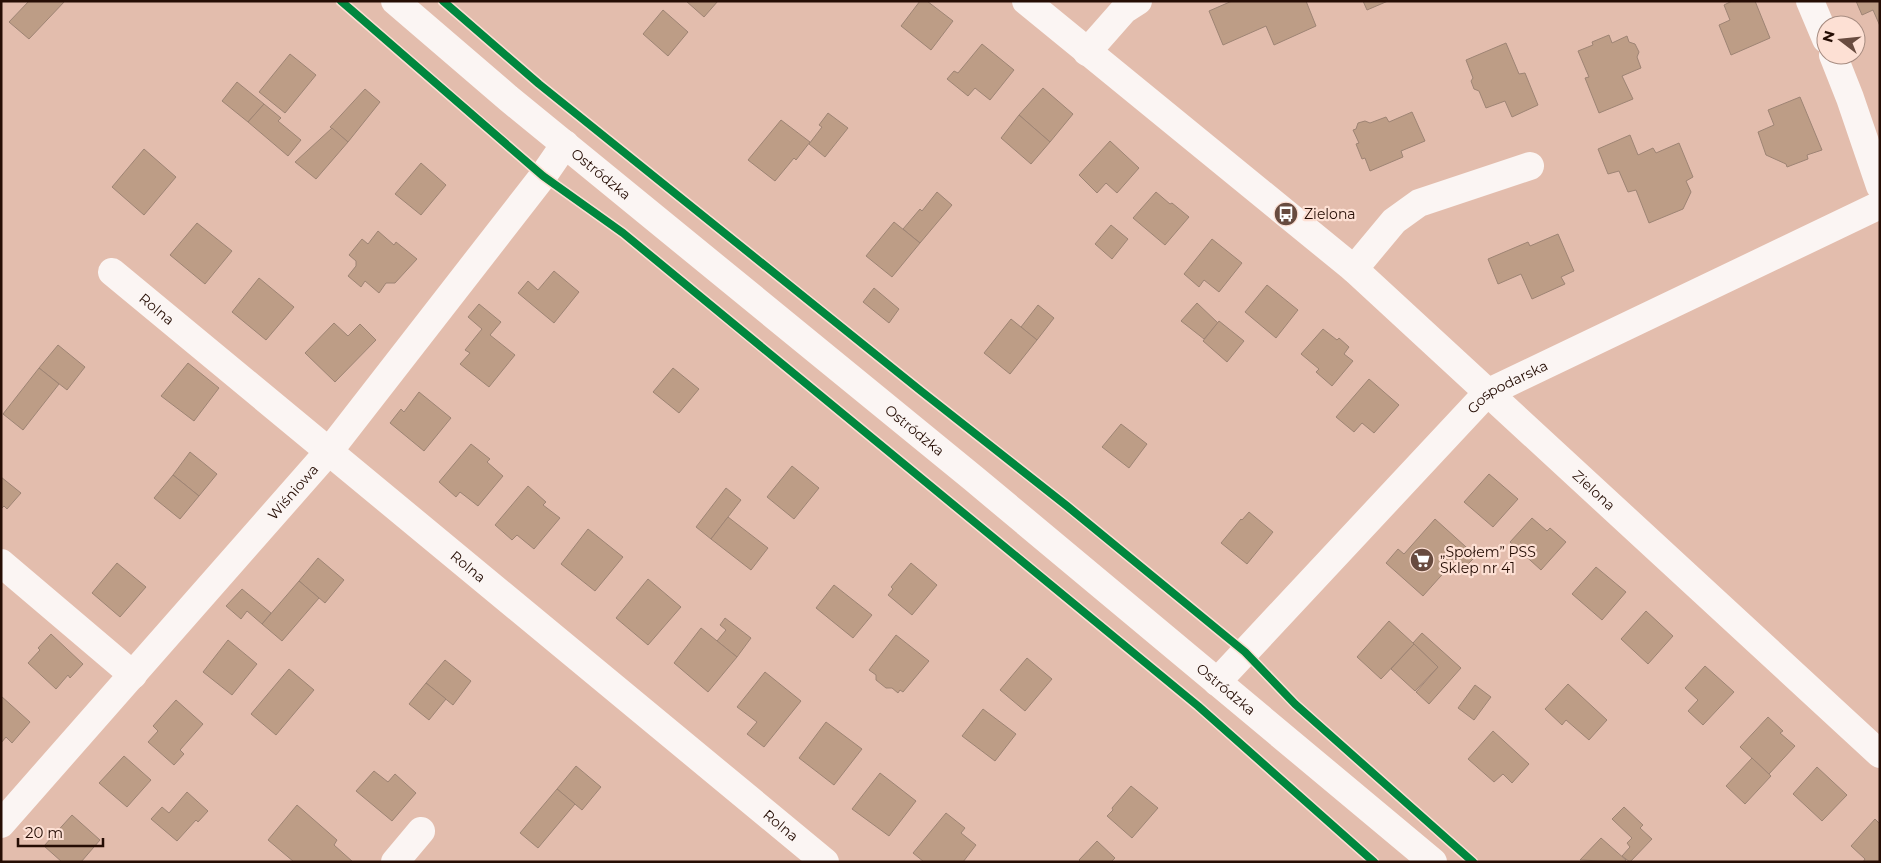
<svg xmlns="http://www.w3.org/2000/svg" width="1881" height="863" font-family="Montserrat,sans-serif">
  <rect width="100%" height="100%" fill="#e3bdad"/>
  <g fill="#bd9d86" stroke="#9e8474">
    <polygon points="29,1 65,1 29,39 9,22"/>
    <polygon points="686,1 718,1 704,17"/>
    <polygon points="920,1 927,1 953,21 931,50 901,26"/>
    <polygon points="1232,1 1306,1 1316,26 1274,45 1266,26 1223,45 1209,11"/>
    <polygon points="1363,1 1388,1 1367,10"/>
    <polygon points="1732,1 1755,1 1770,38 1731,55 1719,25 1730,20 1724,5"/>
    <polygon points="1856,1 1880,1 1880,26 1873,10 1862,15"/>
    <polygon points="663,10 688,32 668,56 643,34"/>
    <polygon points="1609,35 1612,43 1627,36 1629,42 1635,44 1639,52 1637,57 1641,68 1622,76 1633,99 1599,113 1585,78 1589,77 1578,51 1593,45 1592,42"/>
    <polygon points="1506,43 1519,74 1525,73 1538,105 1512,117 1505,101 1486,108 1479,91 1474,89 1471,81 1473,78 1466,60"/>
    <polygon points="982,44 1014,70 990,100 975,88 968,96 947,79 954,71 958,73"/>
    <polygon points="290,54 316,75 285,113 259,92"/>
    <polygon points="237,82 264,104 248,122 222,101"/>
    <polygon points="1043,88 1073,114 1050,142 1019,115"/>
    <polygon points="365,89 380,102 348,142 330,127"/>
    <polygon points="1800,97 1822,150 1807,155 1808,159 1787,167 1786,164 1766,155 1758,132 1774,125 1768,110"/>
    <polygon points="264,104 281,118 278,121 301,140 288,156 248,122"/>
    <polygon points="1412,112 1425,141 1401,151 1403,157 1370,171 1365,158 1362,159 1356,144 1359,143 1353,130 1356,129 1358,123 1365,121 1370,123 1386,117 1389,122"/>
    <polygon points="828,113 848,128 825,157 809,144 822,127 819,125"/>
    <polygon points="1019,115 1050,142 1031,164 1001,138"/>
    <polygon points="781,120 810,142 796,160 794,158 775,181 748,160"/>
    <polygon points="332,128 348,142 316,179 295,162"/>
    <polygon points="1630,135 1638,155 1653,148 1656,153 1679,143 1693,177 1686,181 1691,192 1683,209 1649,223 1636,190 1628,192 1619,171 1608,174 1598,149"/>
    <polygon points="1110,141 1139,168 1117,193 1106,183 1097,193 1079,175"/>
    <polygon points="144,149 176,177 144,215 112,187"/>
    <polygon points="421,163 446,185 421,215 395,194"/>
    <polygon points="937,192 952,205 920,243 903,229 920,209 922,211"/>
    <polygon points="1156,192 1170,204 1172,203 1189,217 1165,245 1133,218"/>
    <polygon points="894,222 920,243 892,277 866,256"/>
    <polygon points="197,223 232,251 205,284 170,255"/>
    <polygon points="1111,225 1128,239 1112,259 1095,244"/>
    <polygon points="378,231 394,245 396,242 417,259 395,283 386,283 379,293 365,281 361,287 348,276 356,266 356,261 349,255 362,239 368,244"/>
    <polygon points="1558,234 1574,271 1561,277 1565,284 1532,299 1521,274 1498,284 1488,259 1528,242 1530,246"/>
    <polygon points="1212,239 1242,263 1219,292 1204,280 1199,287 1184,274"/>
    <polygon points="554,271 579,292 554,323 518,293 528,281 538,290"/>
    <polygon points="259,278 294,307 266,340 232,312"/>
    <polygon points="1267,285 1298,310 1276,338 1245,312"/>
    <polygon points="874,288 899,309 889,323 863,302"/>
    <polygon points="1197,303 1218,323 1204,339 1181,321"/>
    <polygon points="479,304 501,322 490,335 515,355 489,387 460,364 470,353 465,350 482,329 468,317"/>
    <polygon points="1038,305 1054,318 1037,340 1021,327"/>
    <polygon points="1011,319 1037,340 1010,374 984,353"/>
    <polygon points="1219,321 1244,341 1227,362 1203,341"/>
    <polygon points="334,323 348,336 360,324 376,340 335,382 305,353"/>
    <polygon points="1323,329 1337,340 1339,338 1349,347 1344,354 1353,361 1332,386 1316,372 1319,369 1301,354"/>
    <polygon points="58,345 85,367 67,390 39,368"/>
    <polygon points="188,363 219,388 194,421 161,396"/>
    <polygon points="39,368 59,384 23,430 3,414"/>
    <polygon points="673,368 699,389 679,413 653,392"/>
    <polygon points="1369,379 1399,405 1374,433 1362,423 1354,432 1336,417"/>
    <polygon points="419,392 451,418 424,451 390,423 401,409 404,412"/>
    <polygon points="1121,424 1147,444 1129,468 1102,447"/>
    <polygon points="471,444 490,459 487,462 503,476 478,506 460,492 456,497 439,482"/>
    <polygon points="190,452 217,474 199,496 173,475"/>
    <polygon points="792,466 819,488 794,519 767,497"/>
    <polygon points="1489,474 1518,499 1493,527 1464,502"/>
    <polygon points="173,475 199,496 180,519 154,498"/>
    <polygon points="1,477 21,493 7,509 4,506 1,509"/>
    <polygon points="528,486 546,502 543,505 560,518 534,549 517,535 512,540 495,525"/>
    <polygon points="726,488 741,500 711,539 696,527"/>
    <polygon points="1249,512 1273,532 1247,564 1221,543 1241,519 1242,520"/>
    <polygon points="728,517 768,548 751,570 711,539"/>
    <polygon points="1532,518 1547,531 1550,528 1566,542 1541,570 1510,542"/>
    <polygon points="1435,519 1476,556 1466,566 1457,558 1423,596 1386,563 1398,549 1404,554"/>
    <polygon points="588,529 623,557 595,591 561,564"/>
    <polygon points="318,558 344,580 325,603 299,581"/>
    <polygon points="117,563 146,587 120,617 92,593"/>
    <polygon points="911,563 937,585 912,615 888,595 893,589 891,587"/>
    <polygon points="1596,567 1626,592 1602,620 1572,594"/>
    <polygon points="648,579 681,607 648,645 616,618"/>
    <polygon points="299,581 319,598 282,641 262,624"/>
    <polygon points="834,585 872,615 853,638 816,608"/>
    <polygon points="242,589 271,613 262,624 247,611 241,619 226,606"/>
    <polygon points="1646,611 1673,636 1648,664 1621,639"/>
    <polygon points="725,618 751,638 737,657 717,641 726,630 720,625"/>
    <polygon points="1389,621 1414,644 1381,679 1357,657"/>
    <polygon points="701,628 737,657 708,692 674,663"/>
    <polygon points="1422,633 1461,668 1429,704 1416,692 1438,667 1413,643"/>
    <polygon points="51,634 83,664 70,678 68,675 56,689 28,663 40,650 38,648"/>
    <polygon points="896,635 929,661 903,692 900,690 898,693 892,688 886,688 876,680 876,675 869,670"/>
    <polygon points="228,640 257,664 232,695 203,672"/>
    <polygon points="1414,644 1438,667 1415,691 1391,669"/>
    <polygon points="1027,658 1052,679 1025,711 1000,690"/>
    <polygon points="445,660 471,681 453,705 426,683"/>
    <polygon points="1705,666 1734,692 1703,725 1688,711 1698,700 1685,688"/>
    <polygon points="289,669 314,690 276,735 251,714"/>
    <polygon points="765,672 801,701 764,747 747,734 757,722 737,707"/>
    <polygon points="426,683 446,699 429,720 409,704"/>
    <polygon points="1568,684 1607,720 1589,740 1566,720 1562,725 1545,709"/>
    <polygon points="1475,685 1491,697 1474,720 1458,708"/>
    <polygon points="1,696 30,722 12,743 6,737 1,743"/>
    <polygon points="176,700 203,724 180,750 184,754 174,765 148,742 158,731 153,726"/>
    <polygon points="983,709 1016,734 995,761 962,736"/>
    <polygon points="1768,717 1783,731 1780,733 1795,746 1769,774 1740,747"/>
    <polygon points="826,722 862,749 834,785 799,758"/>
    <polygon points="1493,731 1529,764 1512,783 1503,774 1494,782 1468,759"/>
    <polygon points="124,756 151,780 127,807 99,783"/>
    <polygon points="1752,758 1771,776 1745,804 1726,786"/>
    <polygon points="576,766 601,787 582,810 557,789"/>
    <polygon points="1817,767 1847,795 1822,821 1793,794"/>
    <polygon points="374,771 388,782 395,774 416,793 392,821 356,791"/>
    <polygon points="880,773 916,801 889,836 852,809"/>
    <polygon points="1131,786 1158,808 1132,838 1107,816 1113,810 1112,808"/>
    <polygon points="557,789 575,804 538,848 520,833"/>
    <polygon points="187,792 208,811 198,822 196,820 177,841 151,819 162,807 169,813"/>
    <polygon points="297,805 337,840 334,845 353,862 294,862 268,840"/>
    <polygon points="1624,807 1643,825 1640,828 1652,839 1630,862 1622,856 1630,847 1627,843 1632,838 1612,819"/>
    <polygon points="946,813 965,828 961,833 976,845 963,862 924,862 913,853"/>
    <polygon points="72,815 100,840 81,862 62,862 44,846"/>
    <polygon points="1875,819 1880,824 1880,862 1863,862 1865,859 1851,846"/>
    <polygon points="1601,838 1626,860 1624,862 1580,860"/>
    <polygon points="1097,841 1115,858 1111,862 1081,862 1079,860"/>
  </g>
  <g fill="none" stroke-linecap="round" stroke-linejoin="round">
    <g stroke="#fbf5f3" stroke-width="28">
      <path id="s1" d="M1026,1L1354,269L1880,754"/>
      <polyline points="1810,1 1826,39"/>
      <polyline points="1087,52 1124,10 1138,1"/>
      <polyline points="1833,55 1850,98 1880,186"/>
      <polyline points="1354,269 1394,221 1419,203 1530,166"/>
      <path id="s2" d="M112,272L825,862"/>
      <polyline points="1,563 133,675"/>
      <path id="s3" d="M1217,682L1487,393L1880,205"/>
      <path id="s4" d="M1,824L330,450L543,176L565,144"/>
      <polyline points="395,862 421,831"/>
    </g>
    <path stroke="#fbf5f3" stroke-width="28" id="s5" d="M395,1L508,98L973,478L1433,862"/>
    <g stroke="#fde0d4" stroke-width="11">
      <g id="cycleway">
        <polyline points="341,1 543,176 623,233 1198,706 1374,862"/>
        <polyline points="443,1 539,84 921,391 1067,506 1245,652 1295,704 1473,862"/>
      </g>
    </g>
    <use href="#cycleway" stroke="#00873e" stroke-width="8"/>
  </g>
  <defs>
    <g id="bus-disc" transform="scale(1.25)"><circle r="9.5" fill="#684b3f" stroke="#fde0d4"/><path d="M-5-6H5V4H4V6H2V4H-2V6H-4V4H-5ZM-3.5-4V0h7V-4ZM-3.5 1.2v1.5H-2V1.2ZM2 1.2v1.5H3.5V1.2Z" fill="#fff"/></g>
    <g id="supermarket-disc" transform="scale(1.25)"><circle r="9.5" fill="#684b3f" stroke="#fde0d4"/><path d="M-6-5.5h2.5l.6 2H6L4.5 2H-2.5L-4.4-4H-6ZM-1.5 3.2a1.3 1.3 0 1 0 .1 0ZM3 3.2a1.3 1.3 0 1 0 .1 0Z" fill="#fff"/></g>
  </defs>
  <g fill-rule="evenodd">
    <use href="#bus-disc" x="1286" y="214"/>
    <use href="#supermarket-disc" x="1422" y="560"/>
  </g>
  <g text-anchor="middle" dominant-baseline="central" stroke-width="4.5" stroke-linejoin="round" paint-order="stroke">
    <g font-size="14" fill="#250d04" stroke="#fde0d4">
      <text stroke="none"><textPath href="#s5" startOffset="269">Ostródzka</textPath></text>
      <text stroke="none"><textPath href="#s2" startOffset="58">Rolna</textPath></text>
      <text stroke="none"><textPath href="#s3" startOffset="416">Gospodarska</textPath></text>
      <text stroke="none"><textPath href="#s5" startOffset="674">Ostródzka</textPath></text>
      <text stroke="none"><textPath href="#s1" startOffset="750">Zielona</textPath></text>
      <text stroke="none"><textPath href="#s4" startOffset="442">Wiśniowa</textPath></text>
      <text stroke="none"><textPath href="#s2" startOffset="462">Rolna</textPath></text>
      <text stroke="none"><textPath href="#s5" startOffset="1079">Ostródzka</textPath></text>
      <text stroke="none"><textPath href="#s2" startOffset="868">Rolna</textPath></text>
    </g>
    <g font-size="14" fill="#250d04" stroke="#fde0d4" text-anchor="start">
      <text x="1304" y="214">Zielona</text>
      <text x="1440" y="552">„Społem” PSS<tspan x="1440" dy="16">Sklep nr 41</tspan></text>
    </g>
  </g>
  <rect width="1881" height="863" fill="none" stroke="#250d04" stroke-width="5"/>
  <g transform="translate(1841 40) rotate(286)"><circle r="24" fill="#fde0d4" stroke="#a78c81"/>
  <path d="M0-4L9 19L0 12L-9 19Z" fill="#684b3f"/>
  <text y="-8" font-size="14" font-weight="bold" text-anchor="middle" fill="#250d04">N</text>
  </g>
  <path d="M18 838v8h85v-8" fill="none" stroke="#250d04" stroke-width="2.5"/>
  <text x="25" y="838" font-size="15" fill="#250d04" stroke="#fde0d4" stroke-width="4" paint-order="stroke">20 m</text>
</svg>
